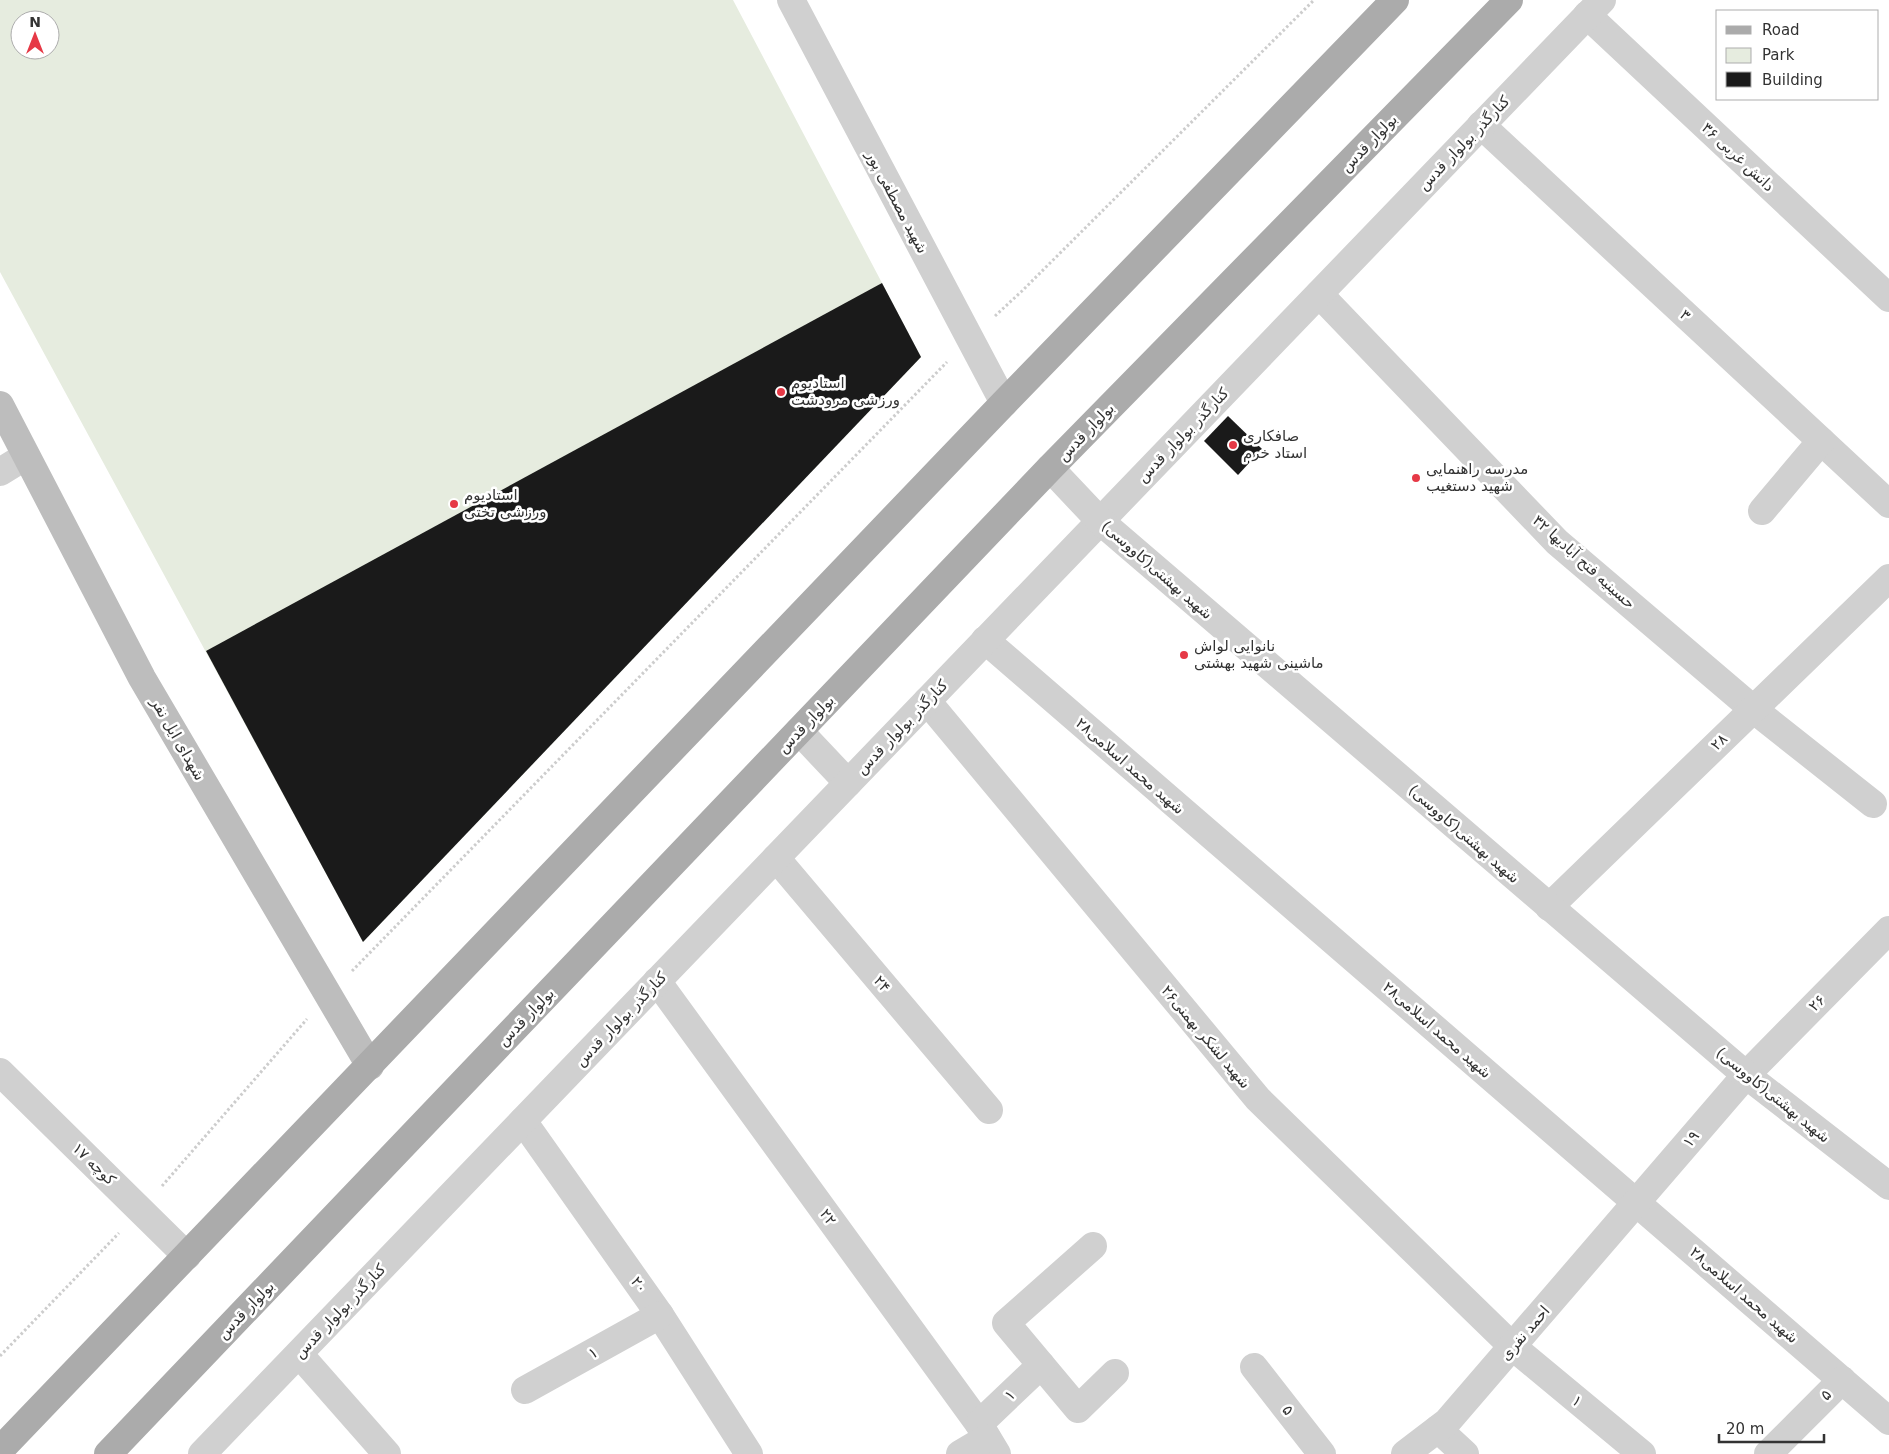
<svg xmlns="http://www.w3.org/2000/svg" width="1889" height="1454" font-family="'DejaVu Sans',Vazirmatn,sans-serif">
  <rect width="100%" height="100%" fill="#fff"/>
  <path fill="#e6ecdf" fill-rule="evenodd" d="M0,0H733L921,357L363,942L0,272ZM20,20H50V50H20Z"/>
  <g fill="#1a1a1a">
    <polygon points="882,283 921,357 363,942 206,651"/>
    <polygon points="1228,416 1262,449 1238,475 1204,441"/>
  </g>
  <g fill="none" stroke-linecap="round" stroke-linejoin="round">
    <g stroke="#cdcdcd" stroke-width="3" stroke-dasharray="2.5 2.5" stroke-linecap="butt">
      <polyline points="995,316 1022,291 1314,0"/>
      <polyline points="352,971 947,362"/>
      <polyline points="162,1186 307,1019"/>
      <polyline points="0,1356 119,1233"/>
    </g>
    <g stroke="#d0d0d0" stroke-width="28">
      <polyline points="791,0 1004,403"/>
      <polyline points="1587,15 1889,298"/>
      <polyline points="1481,125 1889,504"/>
      <polyline points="1319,294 1557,542 1753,709 1873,804"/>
      <polyline points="0,472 26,456"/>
      <polyline points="1762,511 1821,441"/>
      <polyline points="985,640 1889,1421"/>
      <polyline points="927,701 1258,1099 1513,1347 1642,1454"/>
      <polyline points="799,731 848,783"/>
      <polyline points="776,858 989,1110"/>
      <polyline points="1549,907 1889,578"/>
      <polyline points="657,981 979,1424 997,1454"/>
      <polyline points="0,1072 187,1256"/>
      <polyline points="523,1121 660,1315 749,1454"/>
      <polyline points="1093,1246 1006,1323 1078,1409 1115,1373"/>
      <polyline points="299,1354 387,1454"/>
      <polyline points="1254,1367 1322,1454"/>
      <polyline points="525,1390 660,1315"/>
      <polyline points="979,1424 1041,1365"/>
      <polyline points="1438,1429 1465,1454"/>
      <polyline points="202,1454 1602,0"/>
      <polyline points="960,1454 987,1438"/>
      <polyline points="1405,1454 1447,1422 1746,1075 1889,930"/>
      <polyline points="1768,1454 1842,1380"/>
    </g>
    <polyline stroke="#d0d0d0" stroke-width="28" points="1050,468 1100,521 1746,1075 1889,1186"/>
    <polyline stroke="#bdbdbd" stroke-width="28" points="0,405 142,678 370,1066"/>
    <g stroke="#ababab" stroke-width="28">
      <polyline points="0,1450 1004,403 1395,0"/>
      <polyline points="108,1454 1050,468 1509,0"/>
    </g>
  </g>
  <g fill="#e63946" stroke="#fff" stroke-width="2">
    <circle cx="781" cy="392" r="5"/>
    <circle cx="1233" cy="445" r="5"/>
    <circle cx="1416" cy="478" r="5"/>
    <circle cx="454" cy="504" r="5"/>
    <circle cx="1184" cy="655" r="5"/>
  </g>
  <g text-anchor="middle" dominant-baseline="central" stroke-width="5" stroke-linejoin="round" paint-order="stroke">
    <g font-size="15" fill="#333" stroke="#fff">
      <text transform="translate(1369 143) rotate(-46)">بولوار قدس</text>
      <text transform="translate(1464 143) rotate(-46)">کنارگذر بولوار قدس</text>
      <text transform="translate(1738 157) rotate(43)">دانش غربی ۳۶</text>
      <text transform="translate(897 202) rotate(62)">شهید مصطفی پور</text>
      <text transform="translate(1685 315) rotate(43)">۳</text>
      <text transform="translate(1086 432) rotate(-46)">بولوار قدس</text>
      <text transform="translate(1183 435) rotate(-46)">کنارگذر بولوار قدس</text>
      <text transform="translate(1584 562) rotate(42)">حسینیه فتح آبادیها ۳۲</text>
      <text transform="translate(1157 570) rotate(41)">شهید بهشتی(کاووسی)</text>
      <text transform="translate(806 724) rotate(-46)">بولوار قدس</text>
      <text transform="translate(902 727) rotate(-46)">کنارگذر بولوار قدس</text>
      <text transform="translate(178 739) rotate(60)">شهدای ایل نفر</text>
      <text transform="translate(1719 742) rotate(-44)">۲۸</text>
      <text transform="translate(1130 766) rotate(41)">شهید محمد اسلامی۲۸</text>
      <text transform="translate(1464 834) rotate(41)">شهید بهشتی(کاووسی)</text>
      <text transform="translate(882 984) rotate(50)">۲۴</text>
      <text transform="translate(1817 1003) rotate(-45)">۲۶</text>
      <text transform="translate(526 1017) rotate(-46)">بولوار قدس</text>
      <text transform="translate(621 1019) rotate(-46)">کنارگذر بولوار قدس</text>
      <text transform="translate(1437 1030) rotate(41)">شهید محمد اسلامی۲۸</text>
      <text transform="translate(1206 1037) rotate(50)">شهید لشکر بهمنی۲۶</text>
      <text transform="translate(1773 1095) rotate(39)">شهید بهشتی(کاووسی)</text>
      <text transform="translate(1691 1139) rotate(-50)">۱۹</text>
      <text transform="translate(94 1164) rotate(44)">کوچه ۱۷</text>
      <text transform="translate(828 1217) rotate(54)">۲۲</text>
      <text transform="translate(639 1285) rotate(55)">۲۰</text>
      <text transform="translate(1744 1295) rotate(41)">شهید محمد اسلامی۲۸</text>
      <text transform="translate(246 1310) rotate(-46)">بولوار قدس</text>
      <text transform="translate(340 1311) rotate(-46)">کنارگذر بولوار قدس</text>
      <text transform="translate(1525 1333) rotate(-49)">احمد نفری</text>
      <text transform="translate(593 1353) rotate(-29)">۱</text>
      <text transform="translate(1010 1395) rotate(-44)">۱</text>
      <text transform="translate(1826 1395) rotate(-46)">۵</text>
      <text transform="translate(1577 1401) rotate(40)">۱</text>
      <text transform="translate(1288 1410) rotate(52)">۵</text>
    </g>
    <g font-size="15" fill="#333" stroke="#fff" text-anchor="start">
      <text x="791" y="383">استادیوم<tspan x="791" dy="17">ورزشی مرودشت</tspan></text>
      <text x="1243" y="436">صافکاری<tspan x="1243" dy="17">استاد خرم</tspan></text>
      <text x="1426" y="469">مدرسه راهنمایی<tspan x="1426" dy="17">شهید دستغیب</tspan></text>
      <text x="464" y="495">استادیوم<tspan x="464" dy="17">ورزشی تختی</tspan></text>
      <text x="1194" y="646">نانوایی لواش<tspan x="1194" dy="17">ماشینی شهید بهشتی</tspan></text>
    </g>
  </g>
  <rect x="1716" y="10" width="162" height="90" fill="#ffffff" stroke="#adadad"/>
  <rect x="1726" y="26" width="25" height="8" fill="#ababab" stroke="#adadad"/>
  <text x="1762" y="35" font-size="15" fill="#333333">Road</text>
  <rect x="1726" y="48" width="25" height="15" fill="#e6ecdf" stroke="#adadad"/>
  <text x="1762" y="60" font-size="15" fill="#333333">Park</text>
  <rect x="1726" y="72" width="25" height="15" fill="#1a1a1a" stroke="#adadad"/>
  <text x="1762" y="85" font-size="15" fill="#333333">Building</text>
  <g transform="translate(35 35)"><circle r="24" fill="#ffffff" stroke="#adadad"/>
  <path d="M0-4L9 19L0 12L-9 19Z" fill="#e63946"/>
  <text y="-8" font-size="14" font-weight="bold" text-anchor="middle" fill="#333333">N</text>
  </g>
  <path d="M1719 1434v8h105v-8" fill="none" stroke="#333333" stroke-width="2.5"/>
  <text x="1726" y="1434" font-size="15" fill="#333333" stroke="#ffffff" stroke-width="4" paint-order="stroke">20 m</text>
</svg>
